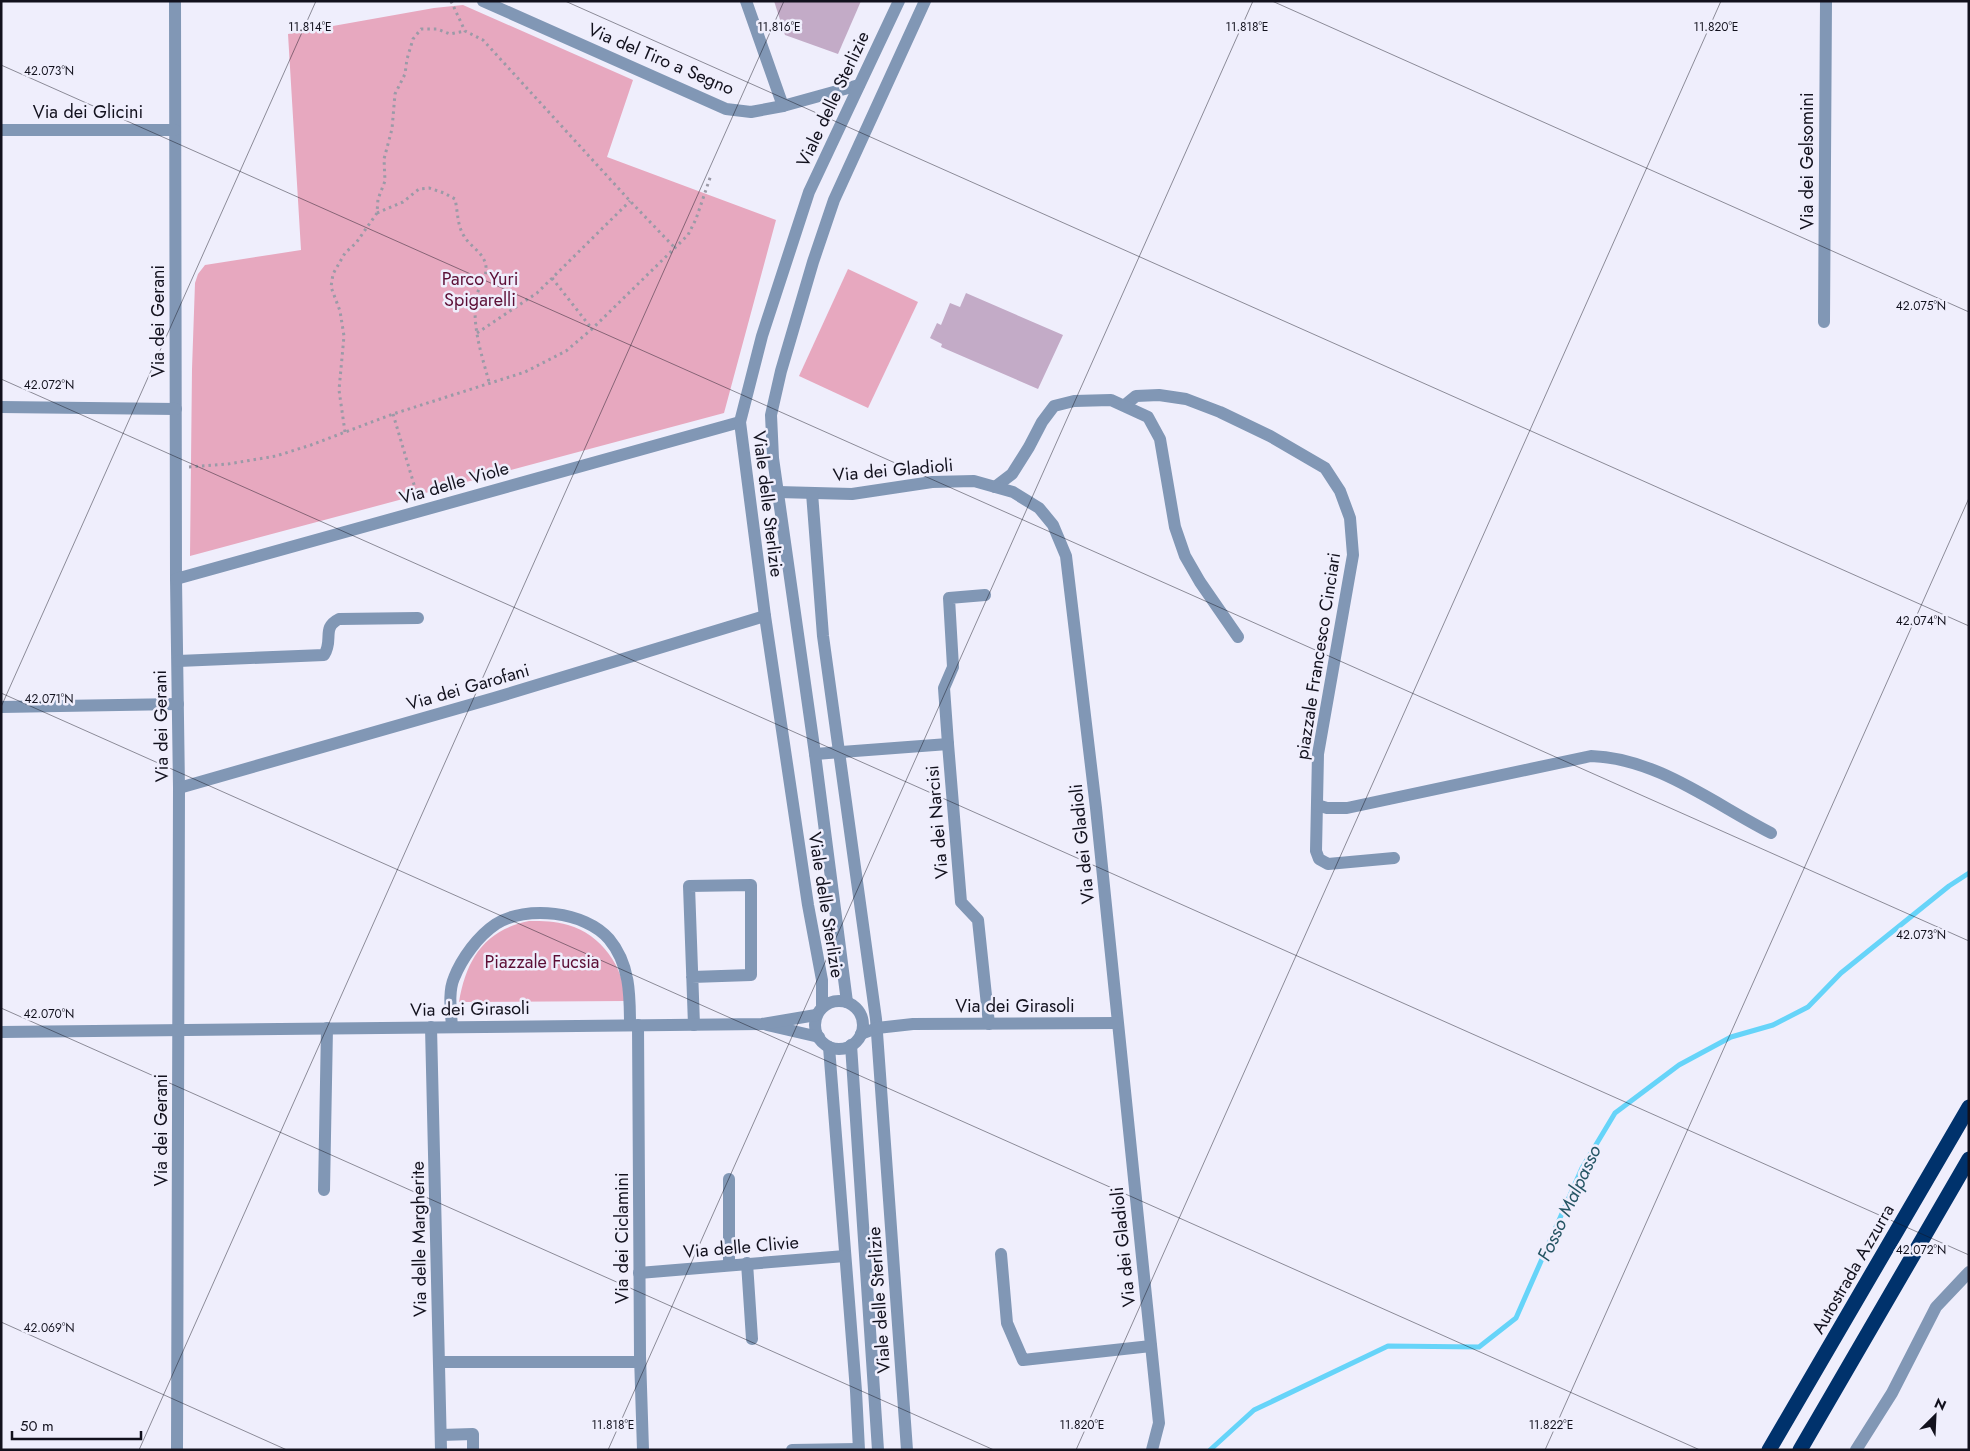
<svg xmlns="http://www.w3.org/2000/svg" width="1970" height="1451" font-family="Jost,sans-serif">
  <rect width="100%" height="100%" fill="#efeefc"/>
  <g fill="#e7a8bf">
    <polygon points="463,5 633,80 607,157 776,220 724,413 190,556 192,369 195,283 198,274 205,265 301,250 288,34 434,8"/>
    <polygon points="848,269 918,302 868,408 799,376"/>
    <path d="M529,921C543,921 555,921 568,925C601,934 625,968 625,1001L459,1002C466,960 484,930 529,921Z"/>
  </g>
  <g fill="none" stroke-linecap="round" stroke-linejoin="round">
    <polyline stroke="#66d4f9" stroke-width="5" points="1210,1450 1254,1410 1388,1346 1479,1347 1516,1318 1582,1168 1615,1113 1679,1065 1731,1037 1773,1025 1808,1007 1841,973 1949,886 1969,873"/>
  </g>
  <g fill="#c3abc7">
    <polygon points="774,1 861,1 838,54 785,35"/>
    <polygon points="966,293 1063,335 1038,389 941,347 942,344 930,338 937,323 941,325 950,303 960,307"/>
  </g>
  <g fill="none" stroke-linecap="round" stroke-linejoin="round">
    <g stroke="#9b9aa7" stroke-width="3" stroke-dasharray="2.5 4" stroke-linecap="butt">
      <polyline points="451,1 465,31 483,40 630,201 675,248"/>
      <path d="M377,213L403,202L419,189L429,188L444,193L455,199C458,212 457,225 464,236C470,247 485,253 486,267C487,279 477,288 476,299C472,327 482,356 489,382"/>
      <polyline points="552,278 592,329"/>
      <polyline points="477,333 537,293 630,201"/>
      <polyline points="393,414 418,498"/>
      <polyline points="345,432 339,390 344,336 340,311 331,287 333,274 345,253 356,243 377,213 378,199 385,181 384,159 392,129 395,94 405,74 407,59 413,39 421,29 437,29 450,34 465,31"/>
      <polyline points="189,467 228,464 276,456 311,445 393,414 525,372 566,351 592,329 688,235 696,219 711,175"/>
    </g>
    <g stroke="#8197b5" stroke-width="12">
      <polyline points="175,1 176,579 179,788 177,1450"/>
      <polyline points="483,1 726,109 751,112 783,106 859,85"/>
      <polyline points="746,1 783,106"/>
      <polyline points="1,130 175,130"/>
      <polyline points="1824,322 1826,1"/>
      <polyline points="1125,405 1136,396 1159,395 1186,399 1220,412 1270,436 1325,468 1340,491 1350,518 1353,555 1318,754 1316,851 1319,859 1328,864 1394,858"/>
      <polyline points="1,407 176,409"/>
      <polyline points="995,487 1012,474 1029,447 1042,422 1054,406 1074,401 1111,400 1148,417 1160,439 1175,527 1185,556 1200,582 1238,637"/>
      <polyline points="778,492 852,494 932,482 974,481 1013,492 1039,508 1053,525 1066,556 1096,808 1159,1423 1152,1450"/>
      <polyline points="812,493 823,636 876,1019 907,1450"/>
      <polyline points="176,579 740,422"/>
      <path d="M178,661L324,655C334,640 321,628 339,619L418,618"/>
      <polyline points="1,707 178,704"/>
      <polyline points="948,744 944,688 953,667 949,598 985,595"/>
      <polyline points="815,754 948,744 961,902 978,920 989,1024"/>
      <polyline points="179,788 494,698 765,616"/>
      <path d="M1317,805L1327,808H1347L1591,756C1657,758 1714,804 1771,833"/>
      <polyline points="692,977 751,975 751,885 689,886 694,1025"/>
      <circle cx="839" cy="1025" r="24"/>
      <polyline points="847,1002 815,754 773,458 771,415 781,371 813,262 834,200 925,1"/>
      <polyline points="822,1007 822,980 808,905 765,616 740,422 762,336 809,192 899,1"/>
      <polyline points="638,1025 640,1356 643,1450"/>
      <polyline points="767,1025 819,1037"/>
      <polyline points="431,1027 441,1450"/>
      <path d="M452,1027C451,1011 448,992 454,978C462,958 478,936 496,924C526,905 585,911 609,939C630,964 630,995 630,1025"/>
      <polyline points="1,1032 762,1024 816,1015"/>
      <polyline points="861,1034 877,1028 913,1024 1117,1023"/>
      <polyline points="851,1045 878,1450"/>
      <polyline points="829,1047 856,1391 859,1450"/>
      <polyline points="324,1190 327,1028"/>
      <polyline points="1001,1254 1007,1323 1023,1360 1151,1346"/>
      <polyline points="747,1263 752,1339"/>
      <polyline points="729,1264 729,1179"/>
      <polyline points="639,1273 845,1256"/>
      <polyline points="439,1362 640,1362"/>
      <polyline points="441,1435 473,1434 473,1450"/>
      <polyline points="792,1450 858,1449"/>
      <polyline points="1856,1450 1892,1393 1936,1307 1969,1272"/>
    </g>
    <g stroke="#00326c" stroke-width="15">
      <polyline points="1769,1450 1969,1107"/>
      <polyline points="1800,1450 1969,1159"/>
    </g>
  </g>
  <path fill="none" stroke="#12111d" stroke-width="1" stroke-opacity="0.45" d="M565,1L1969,626M1272,1L1969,312M1,65L1969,941M1,379L1969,1255M1,693L1700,1450M1,707L316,1M1,1008L994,1450M1,1322L287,1450M139,1450L784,1M608,1450L1253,1M1076,1450L1721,1M1545,1450L1969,498"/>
  <g text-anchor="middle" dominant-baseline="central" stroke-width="5" stroke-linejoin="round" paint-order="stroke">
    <g font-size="18" fill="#12111d" stroke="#efeefc">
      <text transform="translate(661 59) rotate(23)">Via del Tiro a Segno</text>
      <text transform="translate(833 99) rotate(-65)">Viale delle Sterlizie</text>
      <text x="88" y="112">Via dei Glicini</text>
      <text transform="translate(1807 161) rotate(-90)">Via dei Gelsomini</text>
      <text transform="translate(158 321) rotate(-90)">Via dei Gerani</text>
      <text transform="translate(893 470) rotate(-5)">Via dei Gladioli</text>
      <text transform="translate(454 483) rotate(-16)">Via delle Viole</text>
      <text transform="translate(768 504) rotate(83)">Viale delle Sterlizie</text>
      <text transform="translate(1318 656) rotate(-81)">piazzale Francesco Cinciari</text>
      <text transform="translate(468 687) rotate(-16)">Via dei Garofani</text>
      <text transform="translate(161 726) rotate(-91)">Via dei Gerani</text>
      <text transform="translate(937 822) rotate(-95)">Via dei Narcisi</text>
      <text transform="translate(1082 844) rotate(-96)">Via dei Gladioli</text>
      <text transform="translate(826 905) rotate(81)">Viale delle Sterlizie</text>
      <text x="1015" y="1006">Via dei Girasoli</text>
      <text transform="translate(470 1009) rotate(-1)">Via dei Girasoli</text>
      <text transform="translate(161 1130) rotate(-90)">Via dei Gerani</text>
      <text transform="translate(622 1238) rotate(-90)">Via dei Ciclamini</text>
      <text transform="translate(419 1239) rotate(-91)">Via delle Margherite</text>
      <text transform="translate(741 1247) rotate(-5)">Via delle Clivie</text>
      <text transform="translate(1123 1247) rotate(-96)">Via dei Gladioli</text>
      <text transform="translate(1853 1269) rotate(-60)">Autostrada Azzurra</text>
      <text transform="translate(879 1300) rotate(-94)">Viale delle Sterlizie</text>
    </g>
    <g font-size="18" fill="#5c0f36" stroke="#efeefc">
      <text x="480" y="279">Parco Yuri<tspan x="480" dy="21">Spigarelli</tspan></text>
      <text x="542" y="962">Piazzale Fucsia</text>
    </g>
    <g font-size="19" font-style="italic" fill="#255564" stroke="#efeefc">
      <text transform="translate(1569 1203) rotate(-65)">Fosso Malpasso</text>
    </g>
  </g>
  <g font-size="12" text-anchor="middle" fill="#12111d" stroke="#efeefc" stroke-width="5" stroke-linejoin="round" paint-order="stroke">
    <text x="310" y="31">11.814°E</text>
    <text x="779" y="31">11.816°E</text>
    <text x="1247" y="31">11.818°E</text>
    <text x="1716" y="31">11.820°E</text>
    <text x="49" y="75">42.073°N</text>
    <text x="1921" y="310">42.075°N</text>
    <text x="49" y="389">42.072°N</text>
    <text x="1921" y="625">42.074°N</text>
    <text x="49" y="703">42.071°N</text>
    <text x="1921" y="939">42.073°N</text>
    <text x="49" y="1018">42.070°N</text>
    <text x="1921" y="1254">42.072°N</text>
    <text x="49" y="1332">42.069°N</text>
    <text x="613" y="1429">11.818°E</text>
    <text x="1082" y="1429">11.820°E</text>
    <text x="1551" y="1429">11.822°E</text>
  </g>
  <rect width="1970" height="1451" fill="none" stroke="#12111d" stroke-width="5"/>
  <g transform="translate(1935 1416) rotate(24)" stroke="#efeefc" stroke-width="4" paint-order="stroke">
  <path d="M0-4L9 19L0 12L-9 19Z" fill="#12111d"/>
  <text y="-8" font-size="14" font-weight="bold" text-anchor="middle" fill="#12111d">N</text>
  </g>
  <path d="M12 1431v8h129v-8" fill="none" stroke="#12111d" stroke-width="2.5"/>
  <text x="20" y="1431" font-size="15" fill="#12111d" stroke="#efeefc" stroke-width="4" paint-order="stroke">50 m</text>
</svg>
